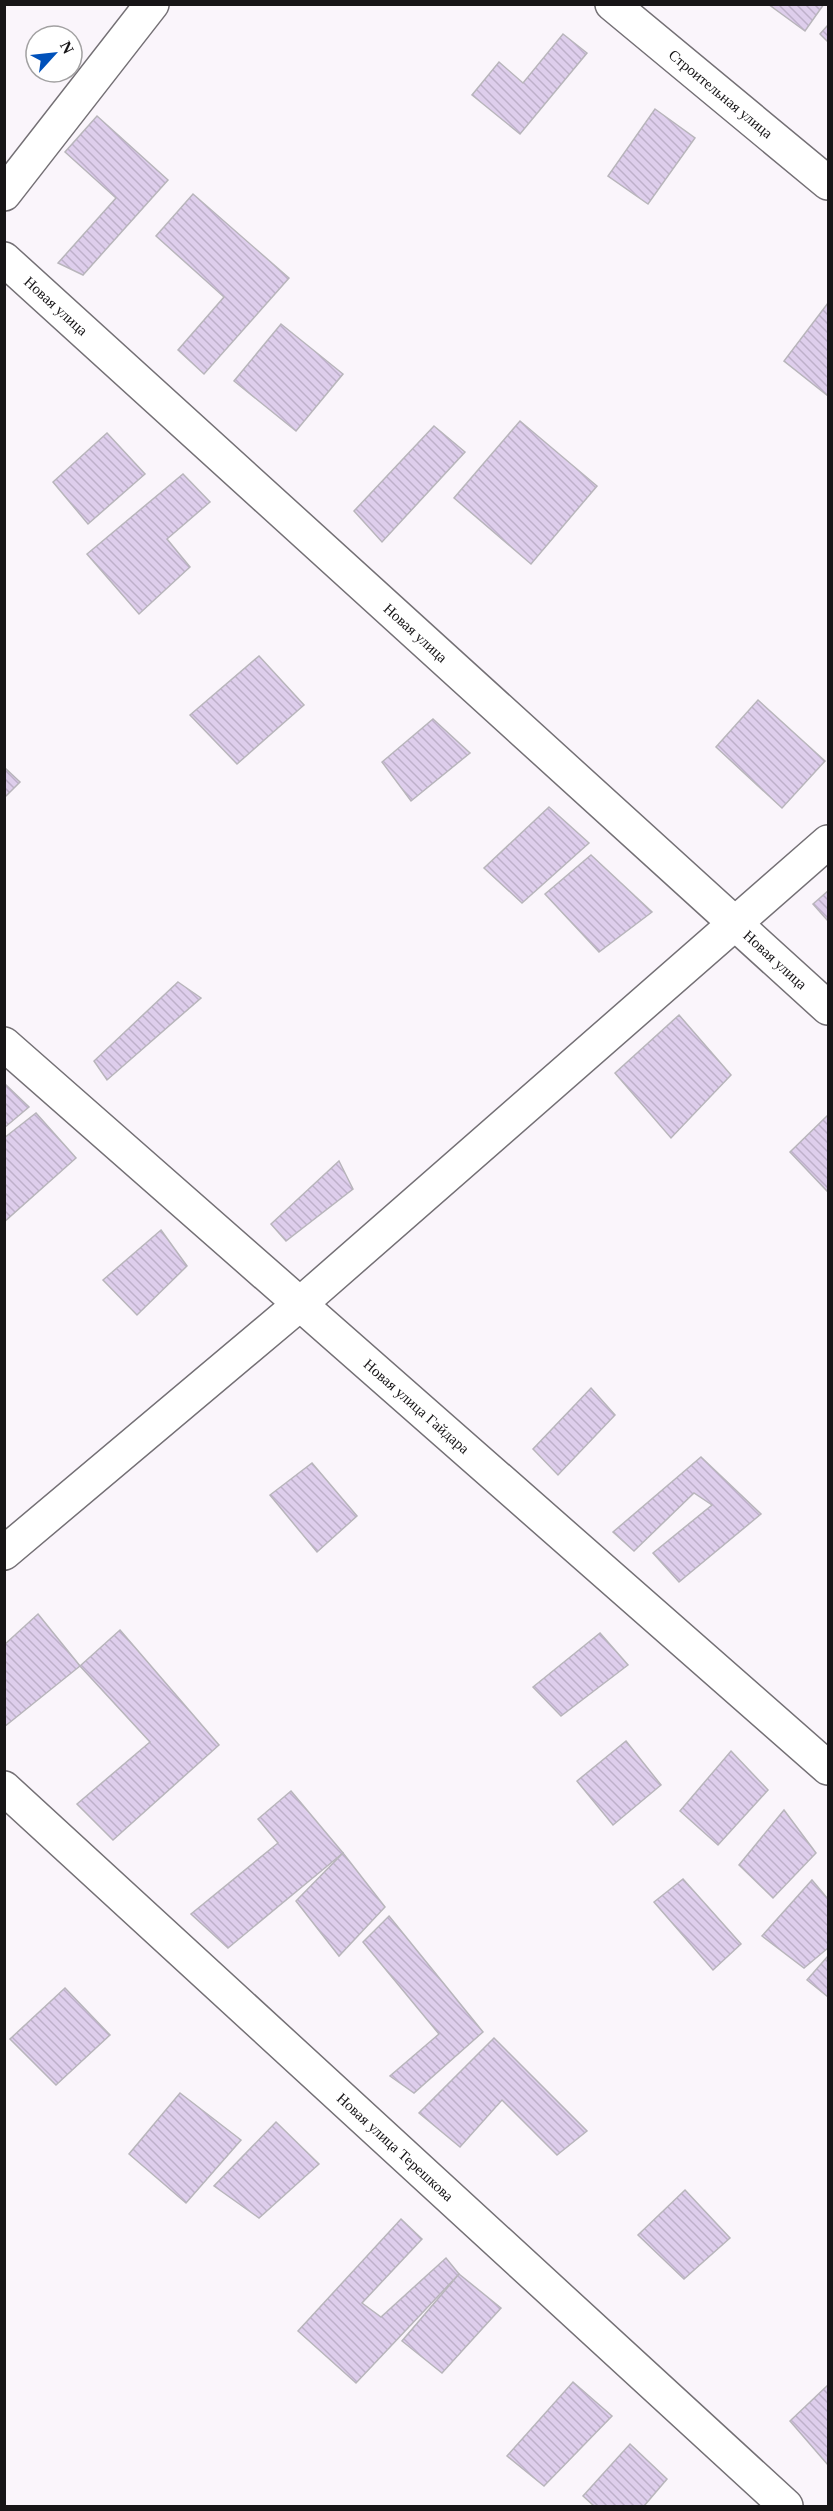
<svg xmlns="http://www.w3.org/2000/svg" width="833" height="2511" font-family="Georgia,serif">
  <defs>
    <pattern id="building-back-hatch" width="6" height="6" patternUnits="userSpaceOnUse" patternTransform="scale(1.5)"><rect width="6" height="6" fill="#deceec"/><path d="M-1 5l2 2M0 0l6 6M5-1l2 2" fill="none" stroke="#beb0ca"/></pattern>
  </defs>
  <rect width="100%" height="100%" fill="#faf5fb"/>
  <g fill="url(#building-back-hatch)" stroke="#b8b5bb" stroke-width="1.5">
    <polygon points="768,4 824,4 805,31"/>
    <polygon points="828,25 828,42 820,34"/>
    <polygon points="563,34 587,53 520,134 472,95 499,62 523,83"/>
    <polygon points="655,109 695,138 648,204 608,176"/>
    <polygon points="97,116 168,180 83,275 58,263 116,198 65,152"/>
    <polygon points="193,194 289,278 204,374 178,350 224,297 156,236"/>
    <polygon points="828,303 828,396 784,361"/>
    <polygon points="281,324 343,374 296,431 234,381"/>
    <polygon points="520,421 597,486 531,564 454,498"/>
    <polygon points="434,426 465,452 382,542 354,511"/>
    <polygon points="107,433 145,474 88,524 53,482"/>
    <polygon points="183,474 210,502 167,539 190,567 139,614 87,554"/>
    <polygon points="259,656 304,705 237,764 190,715"/>
    <polygon points="758,700 825,761 782,808 716,747"/>
    <polygon points="433,719 470,753 411,801 382,762"/>
    <polygon points="4,767 20,782 4,798"/>
    <polygon points="549,807 589,843 522,903 484,868"/>
    <polygon points="591,855 652,912 599,952 545,894"/>
    <polygon points="828,891 828,921 813,904"/>
    <polygon points="178,982 201,998 107,1080 94,1061"/>
    <polygon points="679,1015 731,1075 671,1138 615,1073"/>
    <polygon points="4,1083 29,1107 4,1128"/>
    <polygon points="36,1113 76,1158 4,1222 4,1138"/>
    <polygon points="828,1115 828,1192 790,1152"/>
    <polygon points="339,1161 353,1189 286,1241 271,1224"/>
    <polygon points="161,1230 187,1266 137,1315 103,1280"/>
    <polygon points="591,1388 615,1415 558,1475 533,1449"/>
    <polygon points="701,1457 761,1514 679,1582 653,1553 712,1505 694,1493 634,1551 613,1532"/>
    <polygon points="312,1463 357,1516 317,1552 270,1495"/>
    <polygon points="38,1614 80,1666 4,1727 4,1645"/>
    <polygon points="120,1630 219,1745 113,1840 77,1804 150,1742 80,1666"/>
    <polygon points="600,1633 628,1665 561,1716 533,1687"/>
    <polygon points="626,1741 661,1785 613,1825 577,1781"/>
    <polygon points="731,1751 768,1790 718,1845 680,1811"/>
    <polygon points="291,1791 343,1853 228,1948 191,1914 278,1843 258,1819"/>
    <polygon points="784,1810 816,1853 773,1898 739,1865"/>
    <polygon points="343,1853 385,1907 339,1956 296,1901"/>
    <polygon points="683,1879 741,1944 713,1970 654,1902"/>
    <polygon points="812,1880 828,1899 828,1948 804,1968 762,1936"/>
    <polygon points="389,1916 483,2032 414,2093 390,2076 439,2034 363,1942"/>
    <polygon points="828,1956 828,1997 807,1980"/>
    <polygon points="65,1988 110,2035 56,2085 10,2039"/>
    <polygon points="494,2038 587,2131 557,2155 502,2100 460,2147 419,2113"/>
    <polygon points="180,2093 241,2140 186,2203 129,2154"/>
    <polygon points="276,2122 319,2164 259,2218 214,2186"/>
    <polygon points="685,2190 730,2238 684,2279 638,2235"/>
    <polygon points="401,2219 422,2239 362,2303 381,2317 446,2258 459,2274 356,2383 298,2331"/>
    <polygon points="459,2274 501,2308 442,2373 402,2341"/>
    <polygon points="573,2382 612,2416 544,2486 507,2456"/>
    <polygon points="828,2385 828,2465 790,2421"/>
    <polygon points="630,2444 667,2479 644,2506 594,2506 583,2496"/>
  </g>
  <g fill="none" stroke-linecap="round" stroke-linejoin="round">
    <g stroke="#747075" stroke-width="36">
      <g id="minor">
        <path id="s1" d="M612,4L828,183"/>
        <polyline points="4,194 152,4"/>
        <path id="s2" d="M4,259L828,1008"/>
        <path id="s3" d="M4,1044L828,1768"/>
        <polyline points="4,1553 300,1304 828,842"/>
        <path id="s4" d="M4,1788L786,2506"/>
      </g>
    </g>
    <use href="#minor" stroke="#fff" stroke-width="33"/>
  </g>
  <g text-anchor="middle" dominant-baseline="central" stroke-width="4.5" stroke-linejoin="round" paint-order="stroke">
    <g font-size="15" fill="#171517" stroke="#fff">
      <text stroke="none"><textPath href="#s1" startOffset="141">Строительная улица</textPath></text>
      <text stroke="none"><textPath href="#s2" startOffset="70">Новая улица</textPath></text>
      <text stroke="none"><textPath href="#s2" startOffset="556">Новая улица</textPath></text>
      <text stroke="none"><textPath href="#s2" startOffset="1042">Новая улица</textPath></text>
      <text stroke="none"><textPath href="#s3" startOffset="549">Новая улица Гайдара</textPath></text>
      <text stroke="none"><textPath href="#s4" startOffset="531">Новая улица Терешкова</textPath></text>
    </g>
  </g>
  <rect width="833" height="2511" fill="none" stroke="#171517" stroke-width="12"/>
  <g transform="translate(54 54) rotate(63)"><circle r="28" fill="#ffffff" stroke="#a2a1a2" stroke-width="1.5"/>
  <path d="M0-4.5L10 22L0 15L-10 22Z" fill="#0051ba"/>
  <text y="-9" font-size="16" font-weight="bold" text-anchor="middle" fill="#171517">N</text>
  </g>
</svg>
